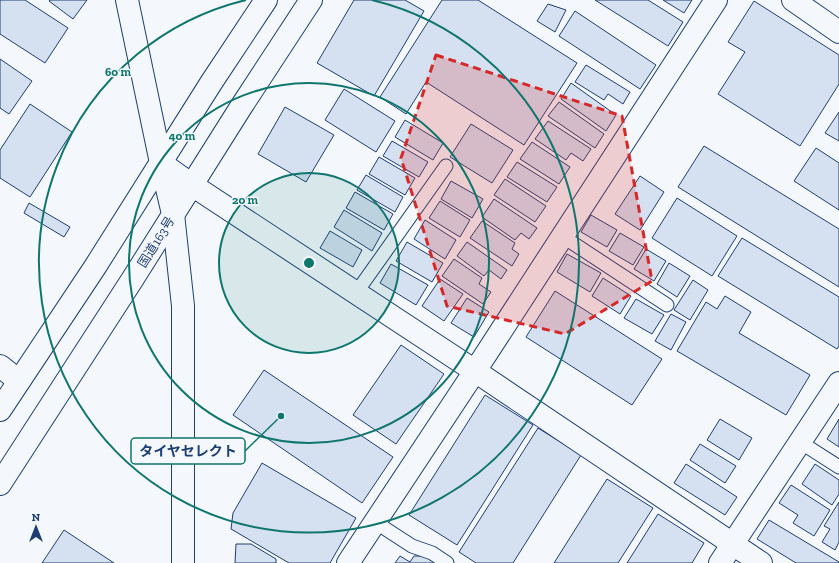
<svg xmlns="http://www.w3.org/2000/svg" width="839" height="563" font-family="'Zilla Slab','Noto Sans JP',serif">
  <rect width="100%" height="100%" fill="#f4f7fb"/>
  <g fill="#d5e0f0" stroke="#1d3f73">
    <polygon points="0,0 25,0 68,28 45,63 0,34"/>
    <polygon points="50,0 87,0 73,19 49,1"/>
    <polygon points="354,0 405,0 424,11 374,96 317,63"/>
    <polygon points="442,0 478,0 577,63 524,145 426,82 406,114 380,97"/>
    <polygon points="595,0 648,0 683,22 668,46"/>
    <polygon points="663,0 692,0 684,13"/>
    <polygon points="754,1 839,55 839,84 800,146 718,94 745,52 728,42"/>
    <polygon points="548,4 566,10 555,32 537,21"/>
    <polygon points="575,11 656,65 640,89 559,36"/>
    <polygon points="0,59 32,81 9,114 0,108"/>
    <polygon points="586,65 630,92 623,104 608,94 604,100 575,82"/>
    <polygon points="571,83 616,115 606,131 561,99"/>
    <polygon points="344,89 395,121 376,152 325,120"/>
    <polygon points="559,102 604,134 595,148 548,116"/>
    <polygon points="30,104 72,132 30,197 0,178 0,150"/>
    <polygon points="285,107 334,135 306,182 258,154"/>
    <polygon points="839,112 839,141 825,133"/>
    <polygon points="405,120 443,143 433,160 395,137"/>
    <polygon points="548,121 591,149 583,161 571,153 566,160 535,139"/>
    <polygon points="471,124 513,150 492,183 450,157"/>
    <polygon points="392,141 428,162 419,177 383,156"/>
    <polygon points="532,142 570,167 559,184 520,159"/>
    <polygon points="704,146 839,229 839,287 678,187"/>
    <polygon points="816,148 839,163 839,210 794,181"/>
    <polygon points="379,157 415,178 405,195 369,174"/>
    <polygon points="517,162 557,187 547,202 507,177"/>
    <polygon points="366,175 403,197 395,212 357,190"/>
    <polygon points="640,176 664,192 640,230 615,214"/>
    <polygon points="505,179 546,206 535,222 494,195"/>
    <polygon points="451,181 483,199 472,218 441,199"/>
    <polygon points="355,192 393,214 384,230 346,208"/>
    <polygon points="677,198 737,236 712,276 652,238"/>
    <polygon points="494,199 537,228 529,239 521,233 515,240 482,217"/>
    <polygon points="440,201 470,220 460,237 429,218"/>
    <polygon points="29,203 70,227 64,237 24,213"/>
    <polygon points="344,210 382,233 372,251 334,227"/>
    <polygon points="591,215 617,230 607,247 581,232"/>
    <polygon points="425,220 456,240 445,259 414,239"/>
    <polygon points="482,221 515,243 512,249 519,254 512,266 470,238"/>
    <polygon points="330,231 362,250 353,267 320,248"/>
    <polygon points="620,233 644,247 633,265 609,251"/>
    <polygon points="742,238 839,297 839,346 837,349 718,276"/>
    <polygon points="407,242 443,263 432,282 396,261"/>
    <polygon points="467,242 507,270 501,279 489,270 484,276 457,256"/>
    <polygon points="646,249 666,261 654,281 634,269"/>
    <polygon points="567,254 601,273 590,292 557,272"/>
    <polygon points="454,259 482,278 479,284 491,292 483,304 442,276"/>
    <polygon points="669,263 690,276 677,297 657,284"/>
    <polygon points="391,264 428,285 416,305 380,283"/>
    <polygon points="603,278 631,296 620,314 592,296"/>
    <polygon points="440,279 463,294 444,321 422,306"/>
    <polygon points="693,280 708,290 690,320 674,310"/>
    <polygon points="555,291 662,359 632,405 526,337"/>
    <polygon points="725,296 751,312 739,333 810,375 786,415 677,351 706,302 717,309"/>
    <polygon points="467,298 489,312 474,337 451,323"/>
    <polygon points="636,299 664,315 652,334 624,318"/>
    <polygon points="671,314 686,322 671,350 655,341"/>
    <polygon points="401,345 444,374 396,444 353,415"/>
    <polygon points="264,370 393,457 362,503 233,415"/>
    <polygon points="485,395 533,425 457,545 409,515"/>
    <polygon points="720,419 752,438 739,460 707,440"/>
    <polygon points="839,419 839,447 827,439"/>
    <polygon points="538,428 581,455 513,563 476,563 459,552"/>
    <polygon points="700,444 736,466 725,483 690,460"/>
    <polygon points="262,463 356,518 330,563 289,563 231,529 233,513"/>
    <polygon points="686,464 737,497 725,515 674,483"/>
    <polygon points="815,464 839,480 839,494 832,505 802,484"/>
    <polygon points="607,479 653,508 618,563 554,563"/>
    <polygon points="791,485 830,510 814,536 793,523 798,515 779,503"/>
    <polygon points="839,502 839,542 835,550 822,542 830,529 824,526"/>
    <polygon points="658,514 704,543 692,563 627,563"/>
    <polygon points="769,520 839,562 839,563 796,563 757,539"/>
    <polygon points="64,530 114,563 42,563"/>
    <polygon points="236,544 251,544 276,559 276,563 235,563"/>
    <polygon points="400,556 410,562 414,556 432,556 434,563 395,563"/>
  </g>
  <g fill="none" stroke-linecap="round" stroke-linejoin="round">
    <g stroke="#1d3f73" stroke-width="15">
      <g id="lane">
        <polyline points="562,236 667,305"/>
        <polyline points="356,293 446,166"/>
        <polyline points="800,442 839,467"/>
        <polyline points="375,522 412,546 432,553 447,563"/>
      </g>
    </g>
    <g stroke="#1d3f73" stroke-width="24">
      <g id="street">
        <polyline points="793,0 839,32"/>
        <polyline points="161,163 192,185 475,371 761,563"/>
        <polyline points="0,366 19,381"/>
        <polyline points="348,563 475,371 716,0"/>
        <polyline points="720,563 839,383"/>
      </g>
    </g>
    <g stroke="#1d3f73" stroke-width="24">
      <polyline id="secondary" points="127,0 161,163 173,214 183,306 183,563"/>
    </g>
    <g stroke="#1d3f73" stroke-width="24">
      <g id="highway">
        <polyline points="0,410 95,267 211,83 266,0"/>
        <polyline points="0,484 132,280 241,107 311,0"/>
      </g>
    </g>
    <use href="#lane" stroke="#f4f7fb" stroke-width="13"/>
    <use href="#street" stroke="#f4f7fb" stroke-width="22"/>
    <use href="#secondary" stroke="#f4f7fb" stroke-width="22"/>
    <use href="#highway" stroke="#f4f7fb" stroke-width="22"/>
  </g>
  <path fill="#d62828" fill-opacity="0.2" stroke="#d62828" stroke-width="3" stroke-dasharray="8 5" stroke-linejoin="round" d="M436,55L622,116L652,281L565,334L447,306L401,158Z"/>
  <circle cx="309" cy="263" r="90" fill="#0f766e" fill-opacity=".12"/>
  <g fill="none" stroke="#0f766e" stroke-width="2">
    <circle cx="309" cy="263" r="90"/>
    <circle cx="309" cy="263" r="180"/>
    <path d="M372 0A270 270 0 1 1 246 0"/>
  </g>
  <g text-anchor="middle" dominant-baseline="central" stroke-width="3" stroke-linejoin="round" paint-order="stroke">
    <g font-size="13" fill="#1d3f73" stroke="#f4f7fb">
      <text transform="translate(156 242) rotate(-58)">国道163号</text>
    </g>
  </g>
  <circle cx="309" cy="263" r="6" fill="#0f766e" stroke="#f4f7fb" stroke-width="2"/>
  <g font-size="12" text-anchor="middle" font-weight="bold" fill="#0f766e" stroke="#f4f7fb" stroke-width="3" stroke-linejoin="round" paint-order="stroke">
    <text x="118" y="76">60 m</text>
    <text x="182" y="140">40 m</text>
    <text x="245" y="204">20 m</text>
  </g>
  <path fill="none" stroke="#0f766e" stroke-width="1.5" d="M281 416L245 451"/>
  <circle fill="#0f766e" stroke="#f4f7fb" stroke-width="1.5" cx="281" cy="416" r="4"/>
  <rect fill="#f4f7fb" stroke="#0f766e" stroke-width="1.5" x="131" y="438" width="114" height="26" rx="4"/>
  <g font-size="14" text-anchor="middle" font-weight="bold" fill="#1d3f73">
    <text x="188" y="456">タイヤセレクト</text>
  </g>
  <g transform="translate(36 527)" stroke="#f4f7fb" stroke-width="3" paint-order="stroke">
  <path d="M0-3L7 15L0 10L-7 15Z" fill="#1d3f73"/>
  <text y="-6" font-size="11" font-weight="bold" text-anchor="middle" fill="#1d3f73">N</text>
  </g>
</svg>
